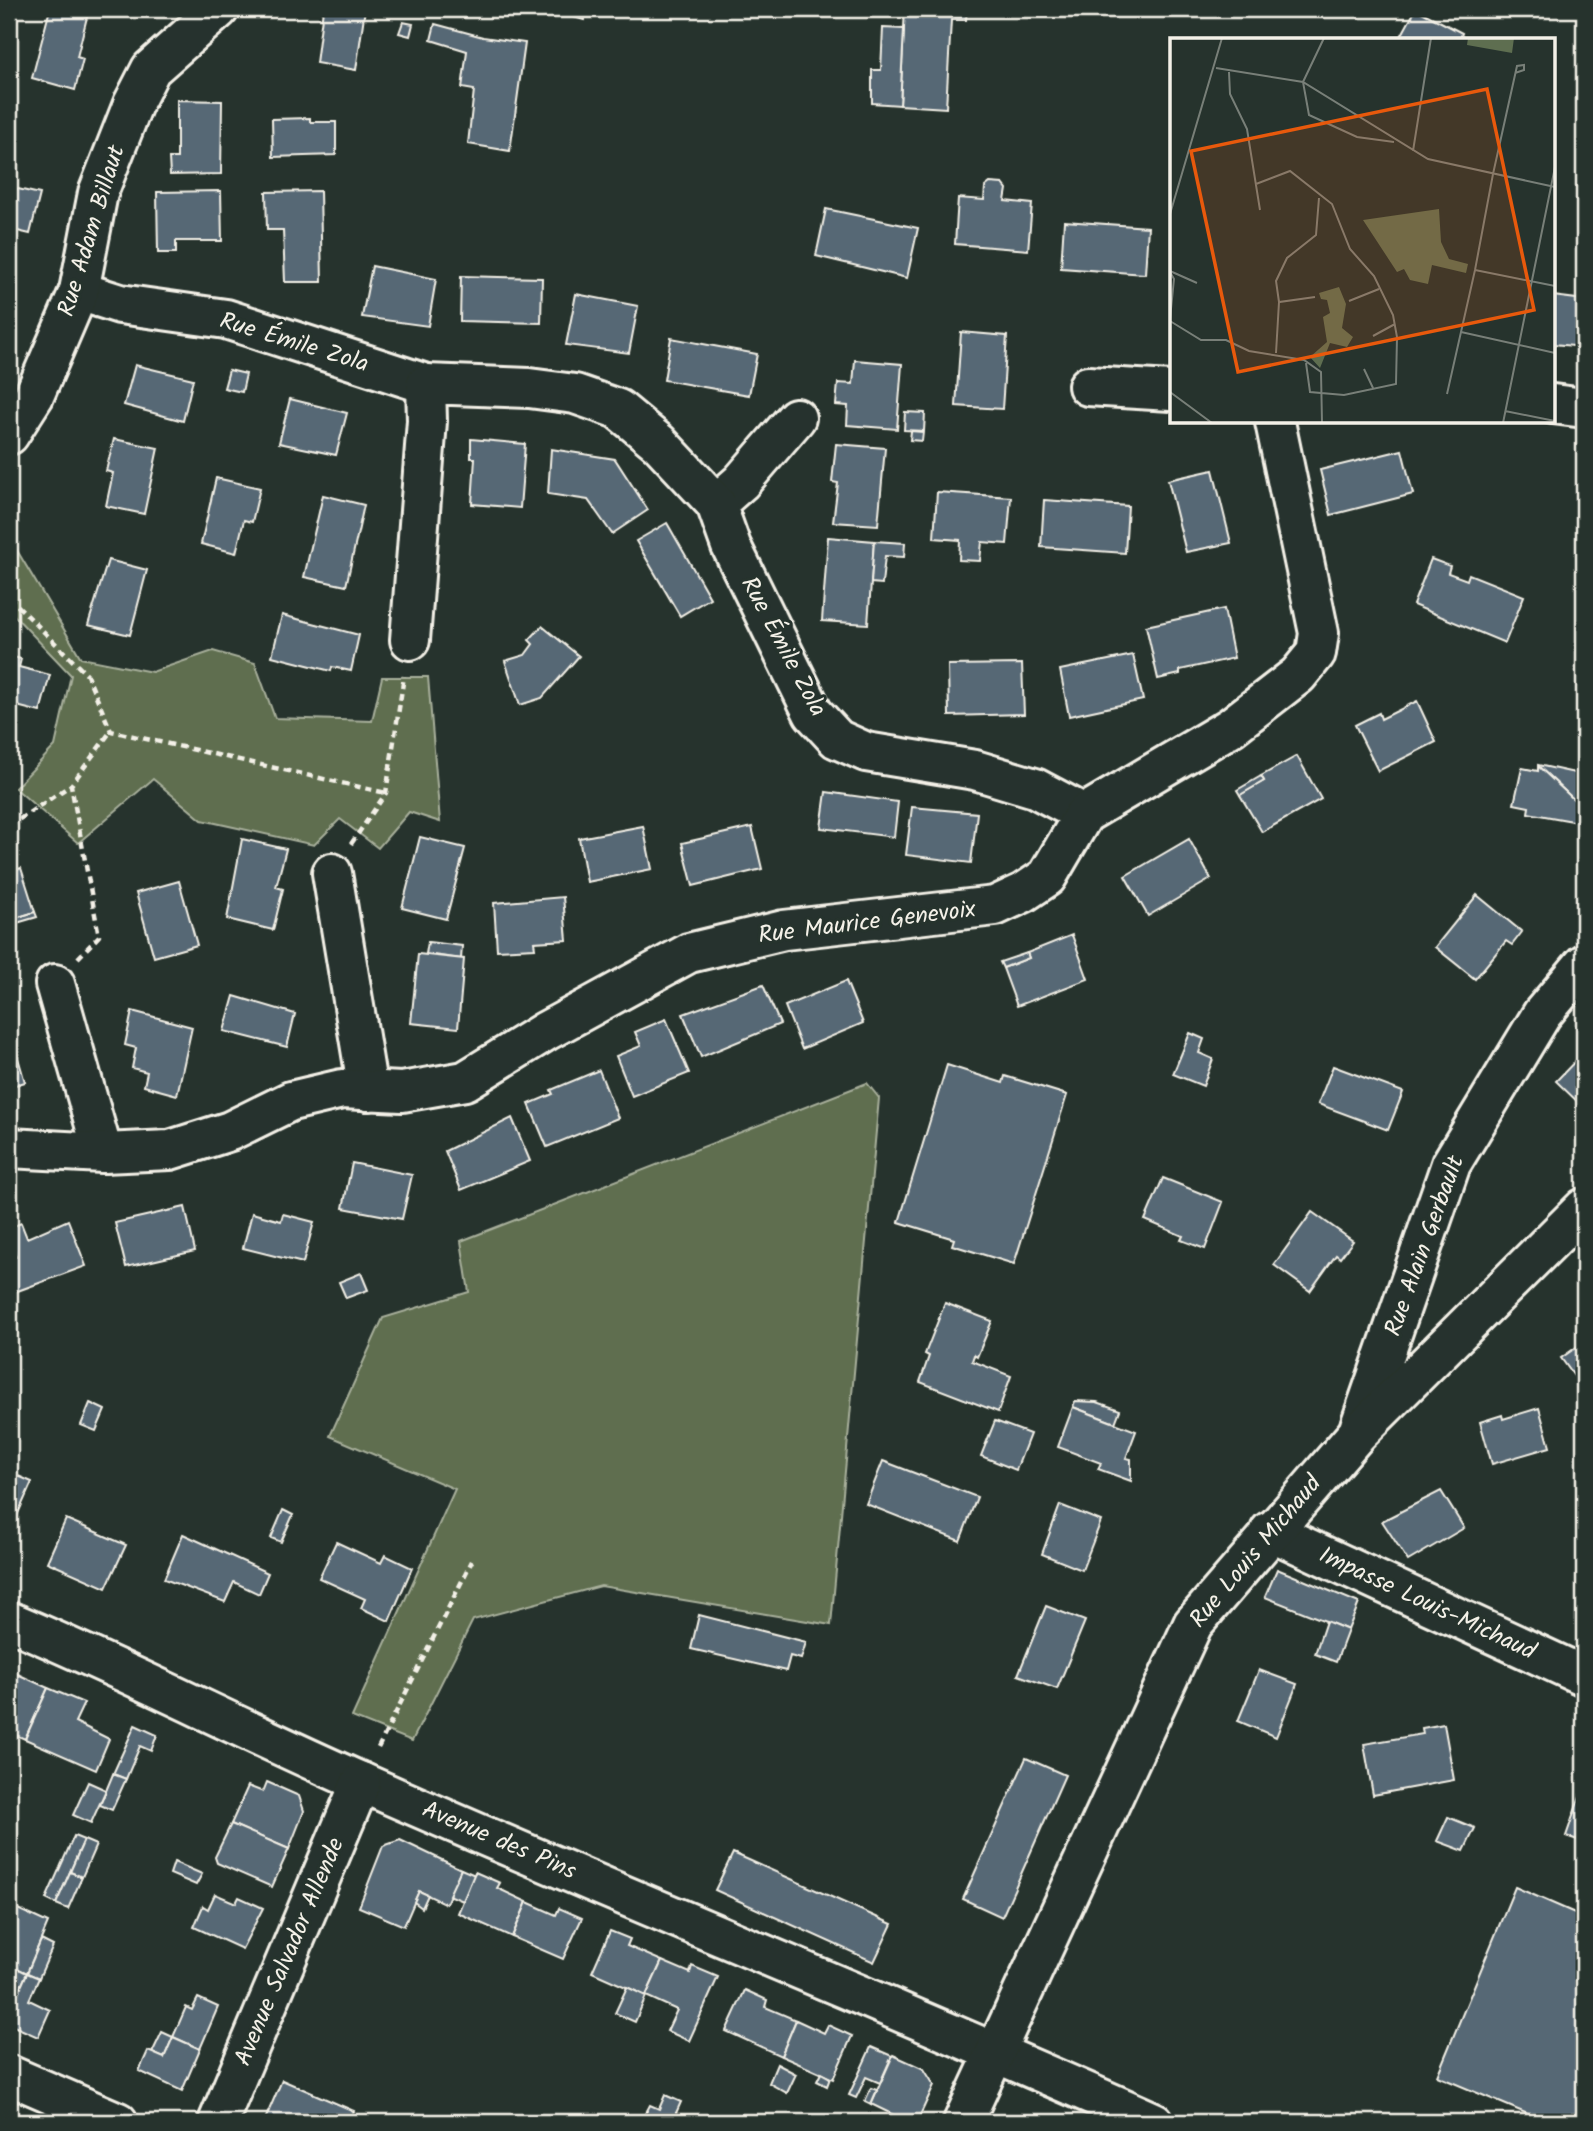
<svg xmlns="http://www.w3.org/2000/svg" width="1593" height="2131" font-family="Kalam,sans-serif">
  <rect width="100%" height="100%" fill="#26332d"/>
  <filter id="ink" filterUnits="userSpaceOnUse"><feTurbulence type="fractalNoise" baseFrequency=".0143" numOctaves="2"/><feDisplacementMap in="SourceGraphic" scale="14" xChannelSelector="R" yChannelSelector="G"/><feConvolveMatrix kernelMatrix="1 2 1 2 8 2 1 2 1" color-interpolation-filters="sRGB"/></filter>
  <g filter="url(#ink)">
    <g fill="#5e6e50" stroke="#a9b09c" stroke-width="2">
      <polygon points="9,537 81,658 152,672 213,651 255,663 275,718 372,721 382,677 428,677 440,822 409,812 378,848 340,819 314,845 202,820 153,779 78,843 15,788 55,746 71,675 9,610"/>
      <polygon points="867,1083 879,1098 831,1625 601,1586 473,1620 412,1741 352,1717 455,1489 330,1436 383,1318 469,1292 461,1241"/>
    </g>
    <g fill="#576874" stroke="#f4f1e8" stroke-width="2">
      <polygon points="50,9 89,9 77,57 83,59 75,90 32,78"/>
      <polygon points="323,9 365,9 356,70 316,63"/>
      <polygon points="546,9 588,9 584,20"/>
      <polygon points="905,9 967,9 966,20 951,20 946,108 900,105"/>
      <polygon points="1416,9 1462,33 1461,36 1469,40 1399,40"/>
      <polygon points="403,22 413,24 410,36 399,33"/>
      <polygon points="435,24 483,37 525,43 510,151 468,144 474,90 462,88 467,51 431,40"/>
      <polygon points="883,28 904,29 900,105 872,103 872,70 881,70"/>
      <polygon points="177,100 222,101 221,174 170,175 169,158 177,158"/>
      <polygon points="310,118 310,122 336,122 336,155 273,157 272,119"/>
      <polygon points="990,183 1003,184 1007,189 1005,201 1032,204 1028,250 955,244 958,198 984,200 985,187"/>
      <polygon points="9,187 40,194 30,234 9,229"/>
      <polygon points="221,191 222,241 176,241 176,253 158,253 157,192"/>
      <polygon points="320,191 322,282 285,282 283,230 267,230 266,192"/>
      <polygon points="826,209 918,228 907,278 816,256"/>
      <polygon points="1064,221 1148,227 1145,274 1061,268"/>
      <polygon points="372,266 436,279 428,326 362,317"/>
      <polygon points="461,276 542,278 541,323 460,321"/>
      <polygon points="576,294 638,306 629,353 566,345"/>
      <polygon points="1553,296 1584,300 1584,347 1553,344"/>
      <polygon points="961,332 1007,336 1002,409 956,406"/>
      <polygon points="671,338 757,354 749,395 664,380"/>
      <polygon points="855,360 902,364 897,429 847,425 848,406 836,405 838,383 853,384"/>
      <polygon points="135,365 193,379 183,421 124,405"/>
      <polygon points="229,370 246,374 242,392 224,388"/>
      <polygon points="290,399 347,413 336,455 279,443"/>
      <polygon points="905,412 925,413 924,431 904,430"/>
      <polygon points="911,431 923,432 922,441 910,440"/>
      <polygon points="114,439 158,448 144,514 106,506 113,473 106,471"/>
      <polygon points="471,439 525,444 520,508 472,504 475,458 471,458"/>
      <polygon points="836,444 885,448 878,525 833,522 838,483 832,482"/>
      <polygon points="551,449 615,459 648,510 612,534 588,500 548,494"/>
      <polygon points="1402,450 1413,494 1331,515 1320,470"/>
      <polygon points="1213,470 1231,543 1186,552 1168,480"/>
      <polygon points="216,478 260,488 252,522 244,520 236,553 201,544"/>
      <polygon points="937,492 1011,497 1007,544 982,542 980,561 959,560 960,540 934,538"/>
      <polygon points="323,495 364,505 346,586 304,577"/>
      <polygon points="1044,500 1128,506 1125,553 1041,547"/>
      <polygon points="667,523 710,598 680,616 636,541"/>
      <polygon points="828,537 874,541 868,624 822,621"/>
      <polygon points="874,541 905,543 904,557 885,556 882,584 871,583"/>
      <polygon points="1431,559 1450,566 1448,573 1467,580 1469,574 1524,596 1505,643 1413,605"/>
      <polygon points="108,560 147,570 130,635 88,625"/>
      <polygon points="1224,609 1234,658 1180,670 1180,674 1158,679 1146,626"/>
      <polygon points="282,615 359,635 351,671 332,667 331,671 272,656"/>
      <polygon points="542,626 579,656 542,698 520,705 505,661 525,655 533,644 529,640"/>
      <polygon points="1133,655 1143,700 1069,716 1060,670"/>
      <polygon points="9,656 21,659 19,667 50,675 40,712 9,704"/>
      <polygon points="1022,664 1024,714 949,716 948,665"/>
      <polygon points="1417,701 1436,742 1378,771 1355,725 1379,713 1381,719"/>
      <polygon points="1297,756 1321,799 1262,832 1240,795 1264,781 1261,776"/>
      <polygon points="1538,765 1584,775 1584,809 1538,766"/>
      <polygon points="1538,766 1584,809 1584,823 1528,813 1529,807 1514,804 1522,768 1538,771"/>
      <polygon points="1261,776 1264,781 1240,795 1237,790"/>
      <polygon points="826,792 898,802 894,837 821,828"/>
      <polygon points="912,807 977,813 971,863 906,855"/>
      <polygon points="643,826 652,869 587,882 579,838"/>
      <polygon points="752,827 762,869 693,886 682,843"/>
      <polygon points="420,837 465,848 446,919 402,908"/>
      <polygon points="242,839 286,849 276,887 283,889 273,930 227,919"/>
      <polygon points="1189,839 1211,879 1148,916 1125,876"/>
      <polygon points="21,868 35,912 9,920 9,872"/>
      <polygon points="179,881 197,945 154,957 136,893"/>
      <polygon points="1477,895 1522,932 1512,945 1506,941 1475,979 1435,947"/>
      <polygon points="563,897 567,940 534,942 535,948 497,950 494,903"/>
      <polygon points="35,912 37,917 10,925 9,920"/>
      <polygon points="1072,935 1088,979 1017,1006 1003,968 1029,958 1027,953"/>
      <polygon points="428,942 462,946 461,959 426,954"/>
      <polygon points="1027,953 1029,958 1003,968 1000,962"/>
      <polygon points="418,954 464,959 458,1028 411,1023"/>
      <polygon points="846,981 863,1023 802,1049 785,1006"/>
      <polygon points="763,985 780,1024 701,1057 683,1014"/>
      <polygon points="234,996 295,1014 287,1047 224,1031"/>
      <polygon points="132,1011 192,1027 177,1095 144,1086 147,1072 132,1068 136,1048 125,1045"/>
      <polygon points="666,1019 689,1073 632,1096 616,1056 641,1046 635,1032"/>
      <polygon points="1190,1033 1204,1039 1199,1053 1213,1059 1203,1086 1173,1074"/>
      <polygon points="9,1045 11,1052 16,1051 25,1082 9,1087"/>
      <polygon points="1584,1052 1584,1108 1556,1081"/>
      <polygon points="947,1065 1003,1083 1005,1076 1067,1095 1014,1264 952,1245 954,1239 899,1222"/>
      <polygon points="1333,1066 1403,1092 1388,1130 1318,1104"/>
      <polygon points="599,1070 618,1118 547,1147 529,1104 553,1094 551,1090"/>
      <polygon points="512,1118 530,1161 461,1190 445,1151"/>
      <polygon points="352,1163 412,1175 402,1219 343,1208"/>
      <polygon points="1163,1178 1223,1202 1205,1249 1181,1240 1183,1236 1145,1220"/>
      <polygon points="185,1207 195,1251 126,1267 115,1223"/>
      <polygon points="1312,1212 1353,1241 1340,1258 1336,1255 1310,1291 1274,1265"/>
      <polygon points="252,1213 281,1221 283,1214 314,1222 303,1263 243,1248"/>
      <polygon points="68,1220 86,1266 12,1293 9,1259 16,1257 9,1228 21,1223 27,1238"/>
      <polygon points="361,1273 368,1290 346,1298 339,1282"/>
      <polygon points="945,1303 992,1321 977,1357 974,1355 972,1361 1011,1376 998,1412 920,1382 929,1356 925,1354"/>
      <polygon points="1584,1342 1584,1390 1561,1358"/>
      <polygon points="1075,1401 1097,1402 1120,1410 1115,1423 1073,1407"/>
      <polygon points="90,1403 105,1410 96,1431 81,1425"/>
      <polygon points="1073,1407 1136,1431 1126,1458 1131,1459 1131,1481 1098,1469 1101,1463 1058,1447"/>
      <polygon points="1539,1408 1550,1447 1492,1464 1480,1422 1502,1415 1503,1419"/>
      <polygon points="995,1421 1030,1434 1016,1470 981,1456"/>
      <polygon points="883,1461 977,1497 960,1541 866,1504"/>
      <polygon points="9,1472 32,1482 16,1518 9,1515"/>
      <polygon points="1441,1491 1464,1528 1408,1561 1382,1521"/>
      <polygon points="1060,1505 1101,1521 1082,1570 1042,1554"/>
      <polygon points="283,1510 293,1515 281,1542 271,1538"/>
      <polygon points="66,1519 126,1545 106,1588 47,1562"/>
      <polygon points="183,1534 268,1573 259,1594 234,1582 225,1602 164,1579"/>
      <polygon points="336,1542 381,1563 385,1555 412,1568 389,1621 361,1608 365,1599 319,1578"/>
      <polygon points="1277,1569 1359,1603 1348,1630 1265,1597"/>
      <polygon points="1046,1606 1085,1621 1057,1689 1018,1675"/>
      <polygon points="699,1615 806,1642 801,1659 790,1656 786,1671 691,1649"/>
      <polygon points="1326,1621 1348,1630 1336,1662 1315,1654"/>
      <polygon points="1259,1670 1297,1684 1276,1737 1238,1721"/>
      <polygon points="13,1672 48,1688 25,1739 9,1732 9,1682"/>
      <polygon points="48,1688 84,1703 75,1722 109,1739 96,1770 25,1739"/>
      <polygon points="1444,1724 1454,1780 1373,1795 1364,1744 1423,1734 1422,1728"/>
      <polygon points="135,1725 157,1735 151,1751 140,1746 126,1779 113,1774"/>
      <polygon points="1026,1758 1065,1775 1002,1917 963,1899"/>
      <polygon points="113,1774 126,1779 112,1810 100,1805"/>
      <polygon points="88,1782 106,1790 91,1823 73,1815"/>
      <polygon points="267,1782 299,1796 304,1811 289,1849 231,1824 248,1786 263,1792"/>
      <polygon points="1581,1793 1584,1795 1584,1842 1566,1836"/>
      <polygon points="1448,1817 1475,1828 1464,1851 1437,1841"/>
      <polygon points="231,1824 289,1849 272,1887 217,1863 215,1857"/>
      <polygon points="74,1836 84,1840 56,1904 46,1899"/>
      <polygon points="84,1840 96,1845 82,1877 70,1872"/>
      <polygon points="400,1840 461,1869 446,1904 419,1891 404,1926 359,1907 383,1846"/>
      <polygon points="733,1853 892,1924 874,1962 715,1890"/>
      <polygon points="174,1862 202,1874 196,1885 170,1874"/>
      <polygon points="461,1869 475,1875 463,1901 449,1895"/>
      <polygon points="70,1872 82,1877 68,1909 56,1904"/>
      <polygon points="475,1872 500,1883 497,1888 527,1902 512,1937 458,1913"/>
      <polygon points="1515,1887 1584,1917 1584,2122 1547,2122 1437,2076"/>
      <polygon points="419,1891 428,1895 422,1908 414,1902"/>
      <polygon points="215,1894 236,1903 239,1897 263,1908 242,1949 194,1927 203,1906 208,1909"/>
      <polygon points="527,1902 556,1915 559,1908 582,1918 563,1959 512,1937"/>
      <polygon points="9,1905 48,1923 27,1973 9,1965"/>
      <polygon points="610,1931 630,1939 627,1946 662,1961 646,1996 592,1972"/>
      <polygon points="41,1940 53,1946 39,1978 27,1973"/>
      <polygon points="662,1961 690,1973 692,1966 718,1977 689,2041 667,2031 677,2010 646,1996"/>
      <polygon points="17,1968 27,1973 13,2004 9,2002 9,1987"/>
      <polygon points="27,1973 39,1978 29,2000 50,2010 38,2037 9,2024 9,2014"/>
      <polygon points="627,1987 646,1996 635,2022 615,2013"/>
      <polygon points="745,1990 767,2000 765,2007 796,2020 781,2056 726,2031"/>
      <polygon points="198,1998 218,2007 200,2049 173,2037 186,2007 192,2010"/>
      <polygon points="796,2020 824,2033 828,2025 852,2036 833,2079 781,2056"/>
      <polygon points="162,2032 173,2037 164,2058 152,2053"/>
      <polygon points="173,2037 200,2049 182,2091 139,2071 148,2051 164,2058"/>
      <polygon points="871,2047 892,2056 880,2083 866,2077 856,2098 849,2095"/>
      <polygon points="893,2055 924,2069 934,2085 917,2122 908,2122 871,2104"/>
      <polygon points="777,2064 796,2074 787,2093 769,2083"/>
      <polygon points="821,2073 830,2078 827,2086 817,2081"/>
      <polygon points="282,2080 354,2111 349,2122 264,2122"/>
      <polygon points="871,2088 877,2090 871,2104 865,2101"/>
      <polygon points="665,2095 681,2102 672,2122 641,2122 650,2105 659,2109"/>
    </g>
    <g fill="none" stroke-linecap="round" stroke-linejoin="round">
      <g stroke="#f4f1e8" stroke-width="44">
        <g id="minor">
          <polyline points="79,291 120,304 226,319 426,384"/>
          <polyline points="1088,386 1171,391"/>
          <polyline points="1553,404 1584,408"/>
          <polyline points="9,435 34,396 79,291 98,193 133,104 151,69 219,9"/>
          <polyline points="716,504 741,482 796,418"/>
          <polyline points="410,640 427,421 426,384 529,388 575,394 618,409 659,443 716,504 731,546 813,713 837,739 866,752 975,770 1035,788 1084,814"/>
          <polyline points="332,873 368,1091"/>
          <polyline points="55,984 103,1153"/>
          <polyline points="9,1148 103,1153 170,1150 230,1131 291,1101 342,1089 402,1092 465,1081 546,1031 689,953 784,930 995,906 1023,893 1047,877 1084,814 1231,727 1298,675 1316,653 1319,633 1275,422"/>
          <polyline points="1360,1426 1451,1164 1542,1014 1584,964"/>
          <polyline points="1270,1531 1584,1676"/>
          <path d="M9,1621C129,1671 244,1731 363,1783C625,1899 892,2005 1154,2122"/>
          <polyline points="9,2075 118,2122"/>
          <polyline points="218,2122 361,1782"/>
          <polyline points="963,2122 1193,1624 1357,1434 1584,1208"/>
        </g>
      </g>
      <g stroke="#f4f1e8" stroke-width="4.5" stroke-dasharray="7 5" stroke-linecap="butt">
        <polyline points="9,597 87,675 111,731 386,793"/>
        <polyline points="9,826 71,785"/>
        <polyline points="351,844 386,793 404,676"/>
        <polyline points="78,958 99,936 71,785 111,731"/>
        <polyline points="378,1748 472,1561"/>
      </g>
      <use href="#minor" stroke="#26332d" stroke-width="38"/>
    </g>
  </g>
  <g text-anchor="middle" dominant-baseline="central" stroke-width="6" stroke-linejoin="round" paint-order="stroke">
    <g font-size="24" fill="#f4f1e8" stroke="#26332d">
      <text transform="translate(92 231) rotate(-73)">Rue Adam Billaut</text>
      <text transform="translate(294 343) rotate(17)">Rue Émile Zola</text>
      <text transform="translate(783 647) rotate(62)">Rue Émile Zola</text>
      <text transform="translate(867 923) rotate(-7)">Rue Maurice Genevoix</text>
      <text transform="translate(1425 1246) rotate(-70)">Rue Alain Gerbault</text>
      <text transform="translate(1256 1552) rotate(-50)">Rue Louis Michaud</text>
      <text transform="translate(1427 1604) rotate(25)">Impasse Louis-Michaud</text>
      <text transform="translate(499 1841) rotate(23)">Avenue des Pins</text>
      <text transform="translate(290 1952) rotate(-67)">Avenue Salvador Allende</text>
    </g>
  </g>
  <g transform="translate(1170 38)">
    <rect width="385" height="385" fill="#26332d"/>
    <path d="M298,0H344L342,15L297,7ZM269,171L271,204L279,221L298,226L296,235L262,227L258,246L240,242L234,231L227,234L193,182ZM169,249L176,266L172,290L183,299L177,309L160,305L150,330L140,319L157,304L153,279L160,275L157,262L151,261L149,255Z" fill="#5e6e50"/>
    <path fill="none" stroke="#787f78" stroke-width="2" d="M154,0L133,44L139,77L187,99L224,104M46,30L133,44L258,121L385,149M59,34L60,56L77,91L90,172M243,113L261,0M86,146L120,133L162,166L180,211L204,238L223,277L227,299L226,346L174,357L140,354L136,325M0,176L52,0M305,232L385,248M0,233L27,245M0,234L4,241L0,281M145,259L109,264L106,243L117,220L146,197L149,160M179,263L209,251M0,283L31,302H56L79,313L134,322L151,334L152,385M291,294L385,315M203,298L225,286M106,315L109,264M194,331L203,350M0,354L42,385M277,356L305,232L323,136L347,28L354,27V32L345,35M335,373L385,383M333,385L385,129"/>
    <path fill="#e8590c" fill-opacity="0.15" stroke="#e8590c" stroke-width="3.5" d="M317,51L364,272L68,334L21,113Z"/>
    <rect width="385" height="385" fill="none" stroke="#f4f1e8" stroke-width="3.5"/>
  </g>
  <rect width="1593" height="2131" fill="none" stroke="#26332d" stroke-width="35"/>
  <rect x="18" y="18" width="1558" height="2096" fill="none" stroke="#f4f1e8" stroke-width="2.5" filter="url(#ink)"/>
</svg>
